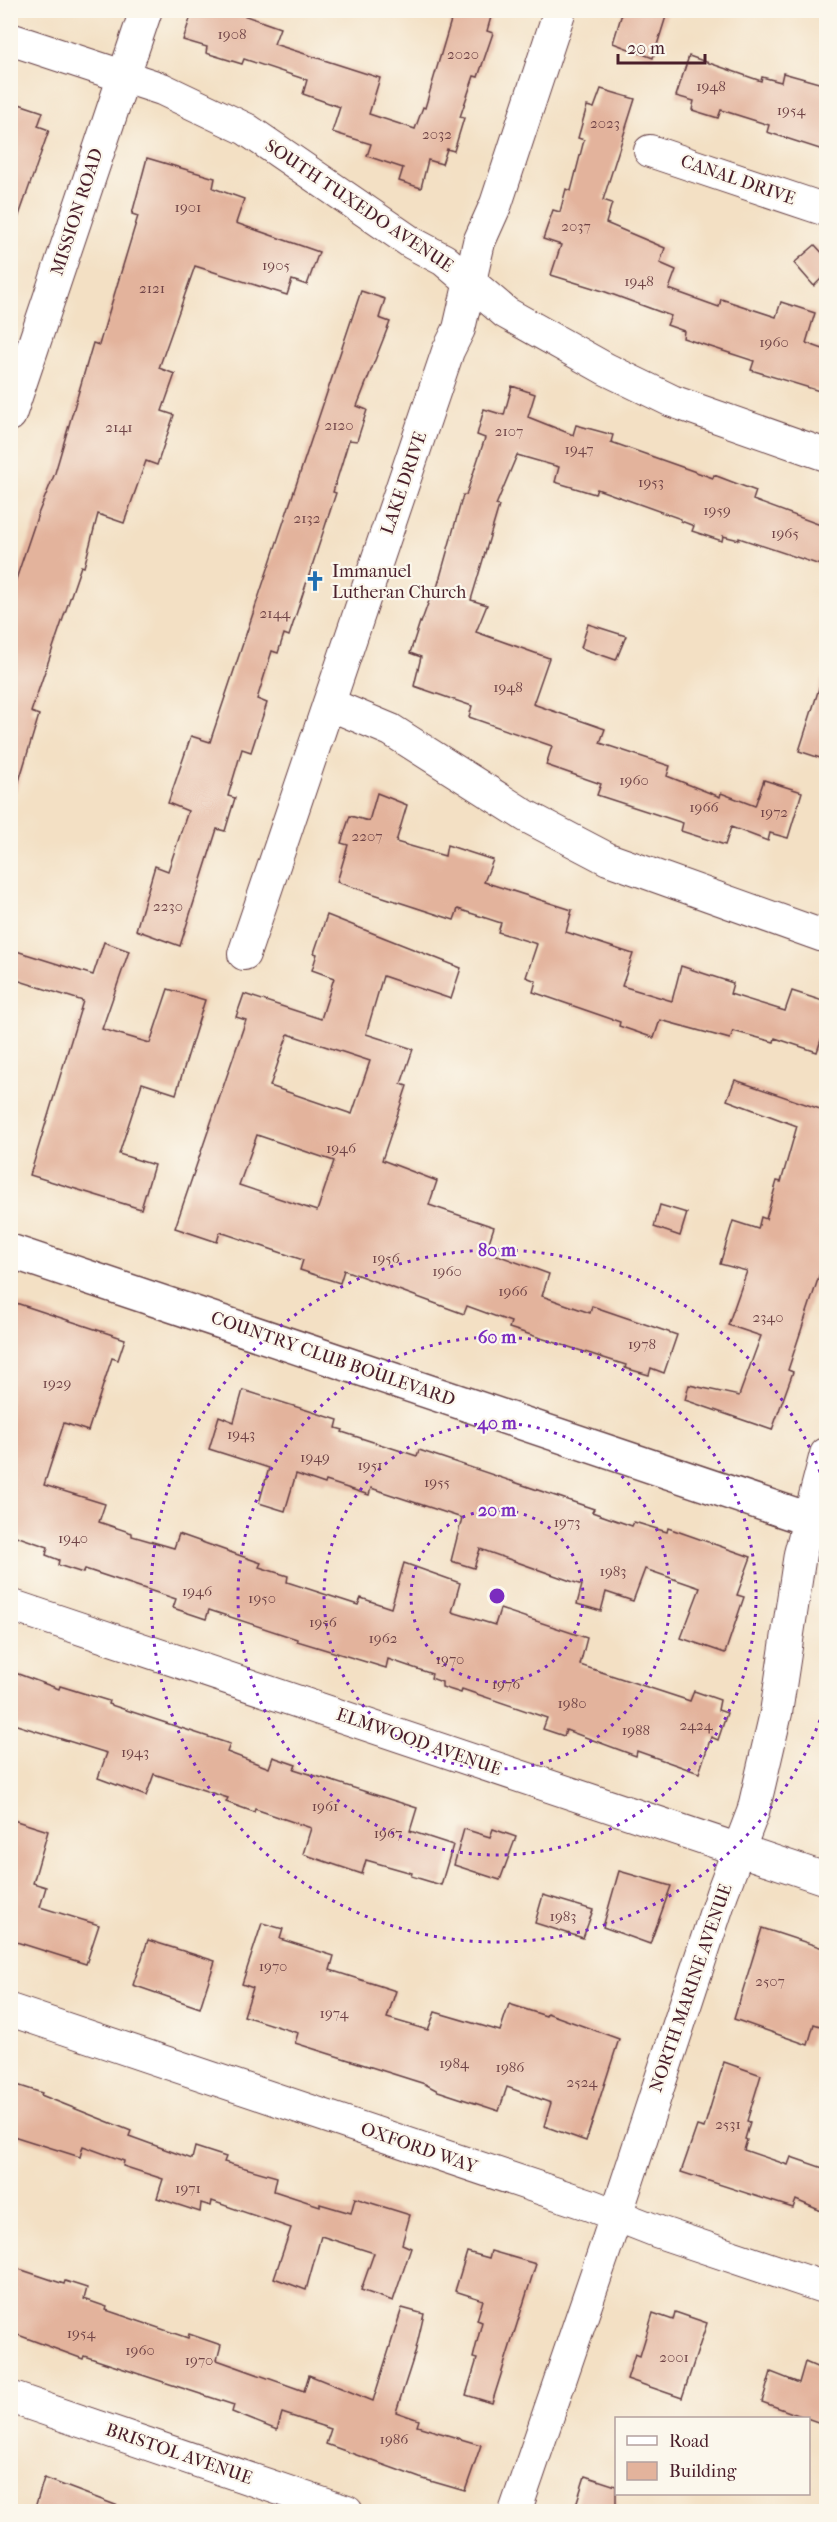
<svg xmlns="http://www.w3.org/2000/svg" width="837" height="2522" font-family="'IM FELL French Canon',serif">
  <rect width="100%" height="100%" fill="#fbf7ec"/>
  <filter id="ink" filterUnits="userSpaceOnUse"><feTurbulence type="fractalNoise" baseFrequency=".0167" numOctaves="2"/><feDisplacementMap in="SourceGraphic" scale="12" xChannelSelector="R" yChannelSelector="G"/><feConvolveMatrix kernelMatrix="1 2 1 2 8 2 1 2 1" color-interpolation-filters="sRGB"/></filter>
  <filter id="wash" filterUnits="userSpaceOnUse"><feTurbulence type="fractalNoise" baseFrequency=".008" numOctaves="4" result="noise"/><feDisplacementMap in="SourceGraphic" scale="24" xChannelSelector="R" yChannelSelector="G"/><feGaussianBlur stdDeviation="1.35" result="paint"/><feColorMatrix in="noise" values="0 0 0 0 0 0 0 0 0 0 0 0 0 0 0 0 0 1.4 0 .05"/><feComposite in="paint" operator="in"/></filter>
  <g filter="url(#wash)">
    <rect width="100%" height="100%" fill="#f3e0c4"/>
    <g id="blocks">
      <g fill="#e3b39c" fill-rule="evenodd">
        <polygon points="193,10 229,10 280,28 274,44 380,78 369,114 415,129 423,107 425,108 454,10 493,10 487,31 493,33 478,77 474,76 460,117 464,118 454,151 447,149 442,164 428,160 421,188 399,181 403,168 367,156 371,144 332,132 340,107 303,94 307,80 244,59 242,64 206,53 207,47 183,40"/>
        <polygon points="623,10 668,10 653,58 613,43"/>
        <polygon points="689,56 761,81 762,77 781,82 783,73 826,85 826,151 767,132 769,125 721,110 718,118 692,110 694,101 676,96"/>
        <polygon points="601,89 635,99 603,200 612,203 606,223 665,248 660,263 676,270 669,289 719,307 721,299 776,317 781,302 815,313 806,343 826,350 826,393 751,370 754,361 683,338 684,331 667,325 671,316 603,291 551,275 561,245 543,239 553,210 560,212 566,189 571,191 584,140 578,138 587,106 594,108"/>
        <polygon points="10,101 43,112 38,126 49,130 15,227 10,226"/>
        <polygon points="147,158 215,178 213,188 244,199 236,223 319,252 307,285 292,280 287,295 195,266 159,368 175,374 162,411 174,415 157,465 146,461 124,523 98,514 84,567 81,566 31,712 39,715 16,791 10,790 10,597 38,514 55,473 93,343 99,345 138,216 132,214"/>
        <polygon points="815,245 826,257 826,274 814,286 794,263"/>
        <polygon points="361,291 385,299 379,318 390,322 357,406 367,410 357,441 349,440 333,492 336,493 289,636 284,634 278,653 272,651 257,699 267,703 251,752 242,749 228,796 235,798 225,831 217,829 180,946 136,930 155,866 168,871 188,811 168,803 191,736 210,742"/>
        <polygon points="512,386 535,394 528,417 573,435 576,425 613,435 611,442 713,478 714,475 756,491 753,500 826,527 826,567 739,538 739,540 723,536 722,541 692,531 694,526 681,521 681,519 597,489 595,494 555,482 559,467 517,455 496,505 499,506 471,600 487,605 476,632 549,658 533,704 605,729 600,743 670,766 667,776 720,797 721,793 755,806 764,780 802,792 788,838 770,833 768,841 731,827 725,845 681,831 683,823 597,795 601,784 546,765 552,746 469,717 472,706 414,686 421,657 410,653 420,622 421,623 434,587 437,588 463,495 466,495 485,438 477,435 484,409 504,415"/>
        <polygon points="588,624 626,636 616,660 581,648"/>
        <polygon points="822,679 826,680 826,760 799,751"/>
        <polygon points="377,793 407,805 396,842 445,856 447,845 493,860 484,882 572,910 566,932 633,954 622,986 672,1001 681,966 733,983 730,994 785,1011 792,991 826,1002 826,1025 817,1052 775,1038 774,1042 733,1031 730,1039 660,1020 654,1038 619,1026 620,1022 533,992 536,981 526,977 537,944 498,932 501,923 458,909 454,920 337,882 348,845 341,843 350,816 369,821"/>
        <path d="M327,915L461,968L451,999L383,976L366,1034L413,1049L401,1084L407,1086L382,1160L437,1181L429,1205L494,1227L486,1251L549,1274L542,1296L590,1313L592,1306L677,1335L664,1373L651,1368L649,1375L625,1368L626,1365L509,1328L511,1322L467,1306L464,1314L344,1270L340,1283L300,1270L303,1260L220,1232L217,1242L175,1228L246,1020L236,1017L244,994L321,1019L334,978L312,970L317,954L314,953ZM288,1034L370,1061L352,1114L270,1086ZM257,1135L334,1161L317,1211L239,1185Z"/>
        <polygon points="104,942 129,951 102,1029 150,1043 168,989 205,1000 176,1094 142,1083 119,1154 154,1165 141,1209 30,1175 83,1001 10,978 10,949 93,975"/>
        <polygon points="735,1080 826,1111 826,1265 823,1264 788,1370 793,1372 772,1430 685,1400 689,1385 739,1396 761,1336 728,1325 747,1271 720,1264 733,1221 758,1229 761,1217 766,1219 777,1181 781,1182 797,1126 727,1100"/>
        <polygon points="660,1205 687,1213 680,1236 654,1227"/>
        <polygon points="10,1301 125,1339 118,1360 112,1358 88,1431 64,1423 44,1485 105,1504 99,1522 132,1533 132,1536 174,1548 179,1534 261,1563 259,1567 288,1576 287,1582 358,1605 361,1598 391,1608 404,1563 460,1583 452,1612 495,1625 500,1609 587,1638 580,1665 690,1701 694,1691 720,1700 718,1710 727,1713 718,1740 711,1737 699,1773 637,1751 636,1756 566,1730 564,1736 543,1729 547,1718 462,1689 461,1693 442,1687 442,1682 431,1678 432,1674 388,1659 386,1668 297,1641 297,1639 209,1610 206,1619 173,1608 176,1599 85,1569 83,1573 58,1565 59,1560 46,1555 48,1547 10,1534"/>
        <polygon points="243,1390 338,1420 336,1428 343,1430 342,1432 417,1456 419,1450 594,1509 592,1512 632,1526 634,1522 667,1532 668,1528 751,1557 737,1595 744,1597 725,1653 681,1638 700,1588 645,1569 633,1601 606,1592 601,1611 577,1604 582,1585 480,1549 474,1568 451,1561 462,1518 371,1488 369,1495 326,1481 325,1484 296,1474 285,1511 259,1503 269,1468 209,1449 219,1416 234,1422"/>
        <polygon points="10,1671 59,1689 60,1686 109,1701 108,1704 230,1744 227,1752 269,1768 273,1757 296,1765 294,1769 417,1808 410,1831 453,1845 441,1885 411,1876 412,1873 366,1860 362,1874 303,1854 311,1828 255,1809 254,1812 226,1802 228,1798 154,1774 146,1796 98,1778 107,1753 10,1723"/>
        <polygon points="10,1819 48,1831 33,1883 46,1887 40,1907 99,1925 86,1964 10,1940"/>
        <polygon points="464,1829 490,1837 493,1829 516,1837 500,1880 454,1865"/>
        <polygon points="619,1871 671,1886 650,1944 603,1927"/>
        <polygon points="543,1895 593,1910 583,1938 535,1923"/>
        <polygon points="262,1923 283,1929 280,1939 334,1956 330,1970 396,1991 387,2018 428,2030 435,2012 500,2031 509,2004 546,2016 547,2013 619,2039 586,2141 544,2126 551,2103 507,2087 499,2111 438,2091 425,2084 295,2043 298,2033 244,2016 253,1988 242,1984"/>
        <polygon points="762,1928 826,1949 826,2028 814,2024 808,2045 734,2019"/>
        <polygon points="148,1940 215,1961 200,2008 133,1985"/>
        <polygon points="724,2062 761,2075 747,2121 750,2122 745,2139 747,2140 744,2150 788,2165 791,2157 826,2169 826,2213 796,2200 793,2208 681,2172 697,2126 704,2128"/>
        <polygon points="17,2085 42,2093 41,2095 131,2131 129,2136 192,2159 195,2147 226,2157 224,2162 277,2177 274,2191 320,2206 320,2204 351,2213 355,2198 410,2215 402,2244 411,2248 393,2301 361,2290 374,2253 321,2236 306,2290 274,2278 291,2228 212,2201 211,2206 201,2203 200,2212 157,2198 163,2179 123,2166 124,2161 83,2146 80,2157 10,2135 10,2105"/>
        <polygon points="491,2251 536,2264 492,2403 466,2395 477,2359 473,2358 482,2322 477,2320 483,2300 455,2291 467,2252 489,2258"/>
        <polygon points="16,2268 64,2284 65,2281 87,2288 84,2299 107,2307 106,2310 188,2338 189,2334 221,2345 217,2360 304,2391 309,2375 373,2401 402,2308 424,2314 415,2353 396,2412 419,2420 417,2426 481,2445 465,2491 420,2478 326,2444 331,2429 282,2413 277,2430 232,2412 234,2405 84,2356 83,2359 10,2332 10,2286"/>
        <polygon points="675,2312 707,2323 682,2398 627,2379 635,2354 640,2356 653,2313 673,2320"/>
        <polygon points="805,2362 826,2371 826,2425 762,2402 771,2372 799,2383"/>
        <polygon points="585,2476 616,2486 616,2511 574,2511"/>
        <polygon points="44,2478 126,2509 125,2511 34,2511"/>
      </g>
    </g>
  </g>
  <g filter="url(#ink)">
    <use href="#blocks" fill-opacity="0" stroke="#633c42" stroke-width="1.5"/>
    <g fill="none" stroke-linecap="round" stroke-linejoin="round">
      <g stroke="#633c42" stroke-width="34">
        <g id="minor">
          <polyline points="10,39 162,89 246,129 412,243 444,260 506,313 606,369 672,401 826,455"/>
          <polyline points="650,151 826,210"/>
          <polyline points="10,415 146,10"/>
          <polyline points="329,704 391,730 526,816 608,859 826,937"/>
          <polyline points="244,954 448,351 459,329 479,242 496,204 560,10"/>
          <polyline points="10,1605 826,1879"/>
          <polyline points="10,2010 590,2205 659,2232 826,2288"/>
          <polyline points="10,2397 347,2512"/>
          <polyline points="515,2512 606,2246 722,1893 753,1812 776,1713 800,1554 826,1454"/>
        </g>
      </g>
      <g stroke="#633c42" stroke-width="36">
        <polyline id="tertiary" points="10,1251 826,1525"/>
      </g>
      <use href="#minor" stroke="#fff" stroke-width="32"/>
      <use href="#tertiary" stroke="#fff" stroke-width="33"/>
    </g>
  </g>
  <g fill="none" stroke="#7b2cbf" stroke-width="3" stroke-dasharray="3 6">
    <circle cx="497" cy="1596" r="86"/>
    <circle cx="497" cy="1596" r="173"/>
    <circle cx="497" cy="1596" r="259"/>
    <path d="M826 1703A346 346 0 1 1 826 1489"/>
  </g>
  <defs>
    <g id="church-bare" transform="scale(1.62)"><path d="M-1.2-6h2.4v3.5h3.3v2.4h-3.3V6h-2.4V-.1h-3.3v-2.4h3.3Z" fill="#1f6fb2" stroke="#fbf7ec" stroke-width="2.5" paint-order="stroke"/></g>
  </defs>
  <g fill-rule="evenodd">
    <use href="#church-bare" x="315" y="581"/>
  </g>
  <g text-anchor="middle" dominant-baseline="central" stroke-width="4.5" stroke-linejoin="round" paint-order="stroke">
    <g font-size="15" fill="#704447">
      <text x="232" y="34">1908</text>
      <text x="463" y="54">2020</text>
      <text x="711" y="86">1948</text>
      <text x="791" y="110">1954</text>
      <text x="605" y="123">2023</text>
      <text x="437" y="134">2032</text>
      <text x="188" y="207">1901</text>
      <text x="576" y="226">2037</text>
      <text x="276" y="265">1905</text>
      <text x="639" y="281">1948</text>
      <text x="152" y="288">2121</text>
      <text x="774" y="342">1960</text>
      <text x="339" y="425">2120</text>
      <text x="119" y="427">2141</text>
      <text x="509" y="431">2107</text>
      <text x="579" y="449">1947</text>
      <text x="651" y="482">1953</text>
      <text x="717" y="510">1959</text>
      <text x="307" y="518">2132</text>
      <text x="785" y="533">1965</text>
      <text x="275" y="613">2144</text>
      <text x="508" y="687">1948</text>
      <text x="634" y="780">1960</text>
      <text x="704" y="807">1966</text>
      <text x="774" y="812">1972</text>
      <text x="367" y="836">2207</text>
      <text x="168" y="906">2230</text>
      <text x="341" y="1148">1946</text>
      <text x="386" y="1258">1956</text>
      <text x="447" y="1271">1960</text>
      <text x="513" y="1291">1966</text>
      <text x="768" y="1317">2340</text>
      <text x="642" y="1344">1978</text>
      <text x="57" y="1383">1929</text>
      <text x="241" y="1434">1943</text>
      <text x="315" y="1457">1949</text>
      <text x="370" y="1465">1951</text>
      <text x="437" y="1482">1955</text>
      <text x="567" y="1522">1973</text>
      <text x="73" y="1538">1940</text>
      <text x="613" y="1571">1983</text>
      <text x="197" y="1591">1946</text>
      <text x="262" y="1598">1950</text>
      <text x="323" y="1622">1956</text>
      <text x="383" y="1638">1962</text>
      <text x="450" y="1659">1970</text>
      <text x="506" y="1684">1976</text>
      <text x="572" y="1703">1980</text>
      <text x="696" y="1725">2424</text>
      <text x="636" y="1730">1988</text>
      <text x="135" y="1752">1943</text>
      <text x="325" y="1806">1961</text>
      <text x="388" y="1833">1967</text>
      <text x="563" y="1916">1983</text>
      <text x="273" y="1966">1970</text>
      <text x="770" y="1981">2507</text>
      <text x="334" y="2013">1974</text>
      <text x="454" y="2063">1984</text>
      <text x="510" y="2067">1986</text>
      <text x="582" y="2082">2524</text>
      <text x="728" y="2124">2531</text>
      <text x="188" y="2188">1971</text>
      <text x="81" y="2333">1954</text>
      <text x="140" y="2350">1960</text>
      <text x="674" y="2357">2001</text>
      <text x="199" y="2360">1970</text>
      <text x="394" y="2439">1986</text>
    </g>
    <g font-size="18" fill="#4a1f2b" stroke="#fbf7ec">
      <text transform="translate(738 180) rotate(19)">CANAL DRIVE</text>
      <text transform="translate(359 206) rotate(34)">SOUTH TUXEDO AVENUE</text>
      <text transform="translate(77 212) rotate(-72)">MISSION ROAD</text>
      <text transform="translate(404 483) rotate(-71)">LAKE DRIVE</text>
      <text transform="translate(333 1359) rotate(19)">COUNTRY CLUB BOULEVARD</text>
      <text transform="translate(419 1742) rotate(19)">ELMWOOD AVENUE</text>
      <text transform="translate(691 1988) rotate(-71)">NORTH MARINE AVENUE</text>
      <text transform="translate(419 2148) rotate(19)">OXFORD WAY</text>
      <text transform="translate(179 2454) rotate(19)">BRISTOL AVENUE</text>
    </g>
    <g font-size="18" fill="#4a1f2b" stroke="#fbf7ec" text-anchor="start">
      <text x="332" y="571">Immanuel<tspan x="332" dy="21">Lutheran Church</tspan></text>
    </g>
  </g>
  <circle cx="497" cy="1596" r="9" fill="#7b2cbf" stroke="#fbf7ec" stroke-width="3"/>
  <g font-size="18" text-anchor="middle" font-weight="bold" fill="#7b2cbf" stroke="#fbf7ec" stroke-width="4.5" stroke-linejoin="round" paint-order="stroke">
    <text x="497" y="1256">80 m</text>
    <text x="497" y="1343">60 m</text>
    <text x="497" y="1429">40 m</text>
    <text x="497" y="1516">20 m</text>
  </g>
  <rect width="837" height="2522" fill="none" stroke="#fbf7ec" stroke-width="36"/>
  <rect x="615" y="2417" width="195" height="78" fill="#fbf7ec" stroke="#b4a19f" stroke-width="1.5"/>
  <rect x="627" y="2436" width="30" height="9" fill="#ffffff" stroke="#b4a19f" stroke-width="1.5"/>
  <text x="669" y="2447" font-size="18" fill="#4a1f2b">Road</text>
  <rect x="627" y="2462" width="30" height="18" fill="#e3b39c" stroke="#b4a19f" stroke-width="1.5"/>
  <text x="669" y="2477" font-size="18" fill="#4a1f2b">Building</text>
  <path d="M618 54v9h87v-9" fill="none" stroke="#4a1f2b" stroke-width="3"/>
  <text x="627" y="54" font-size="18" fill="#4a1f2b" stroke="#fbf7ec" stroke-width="4.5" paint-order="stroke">20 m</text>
</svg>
